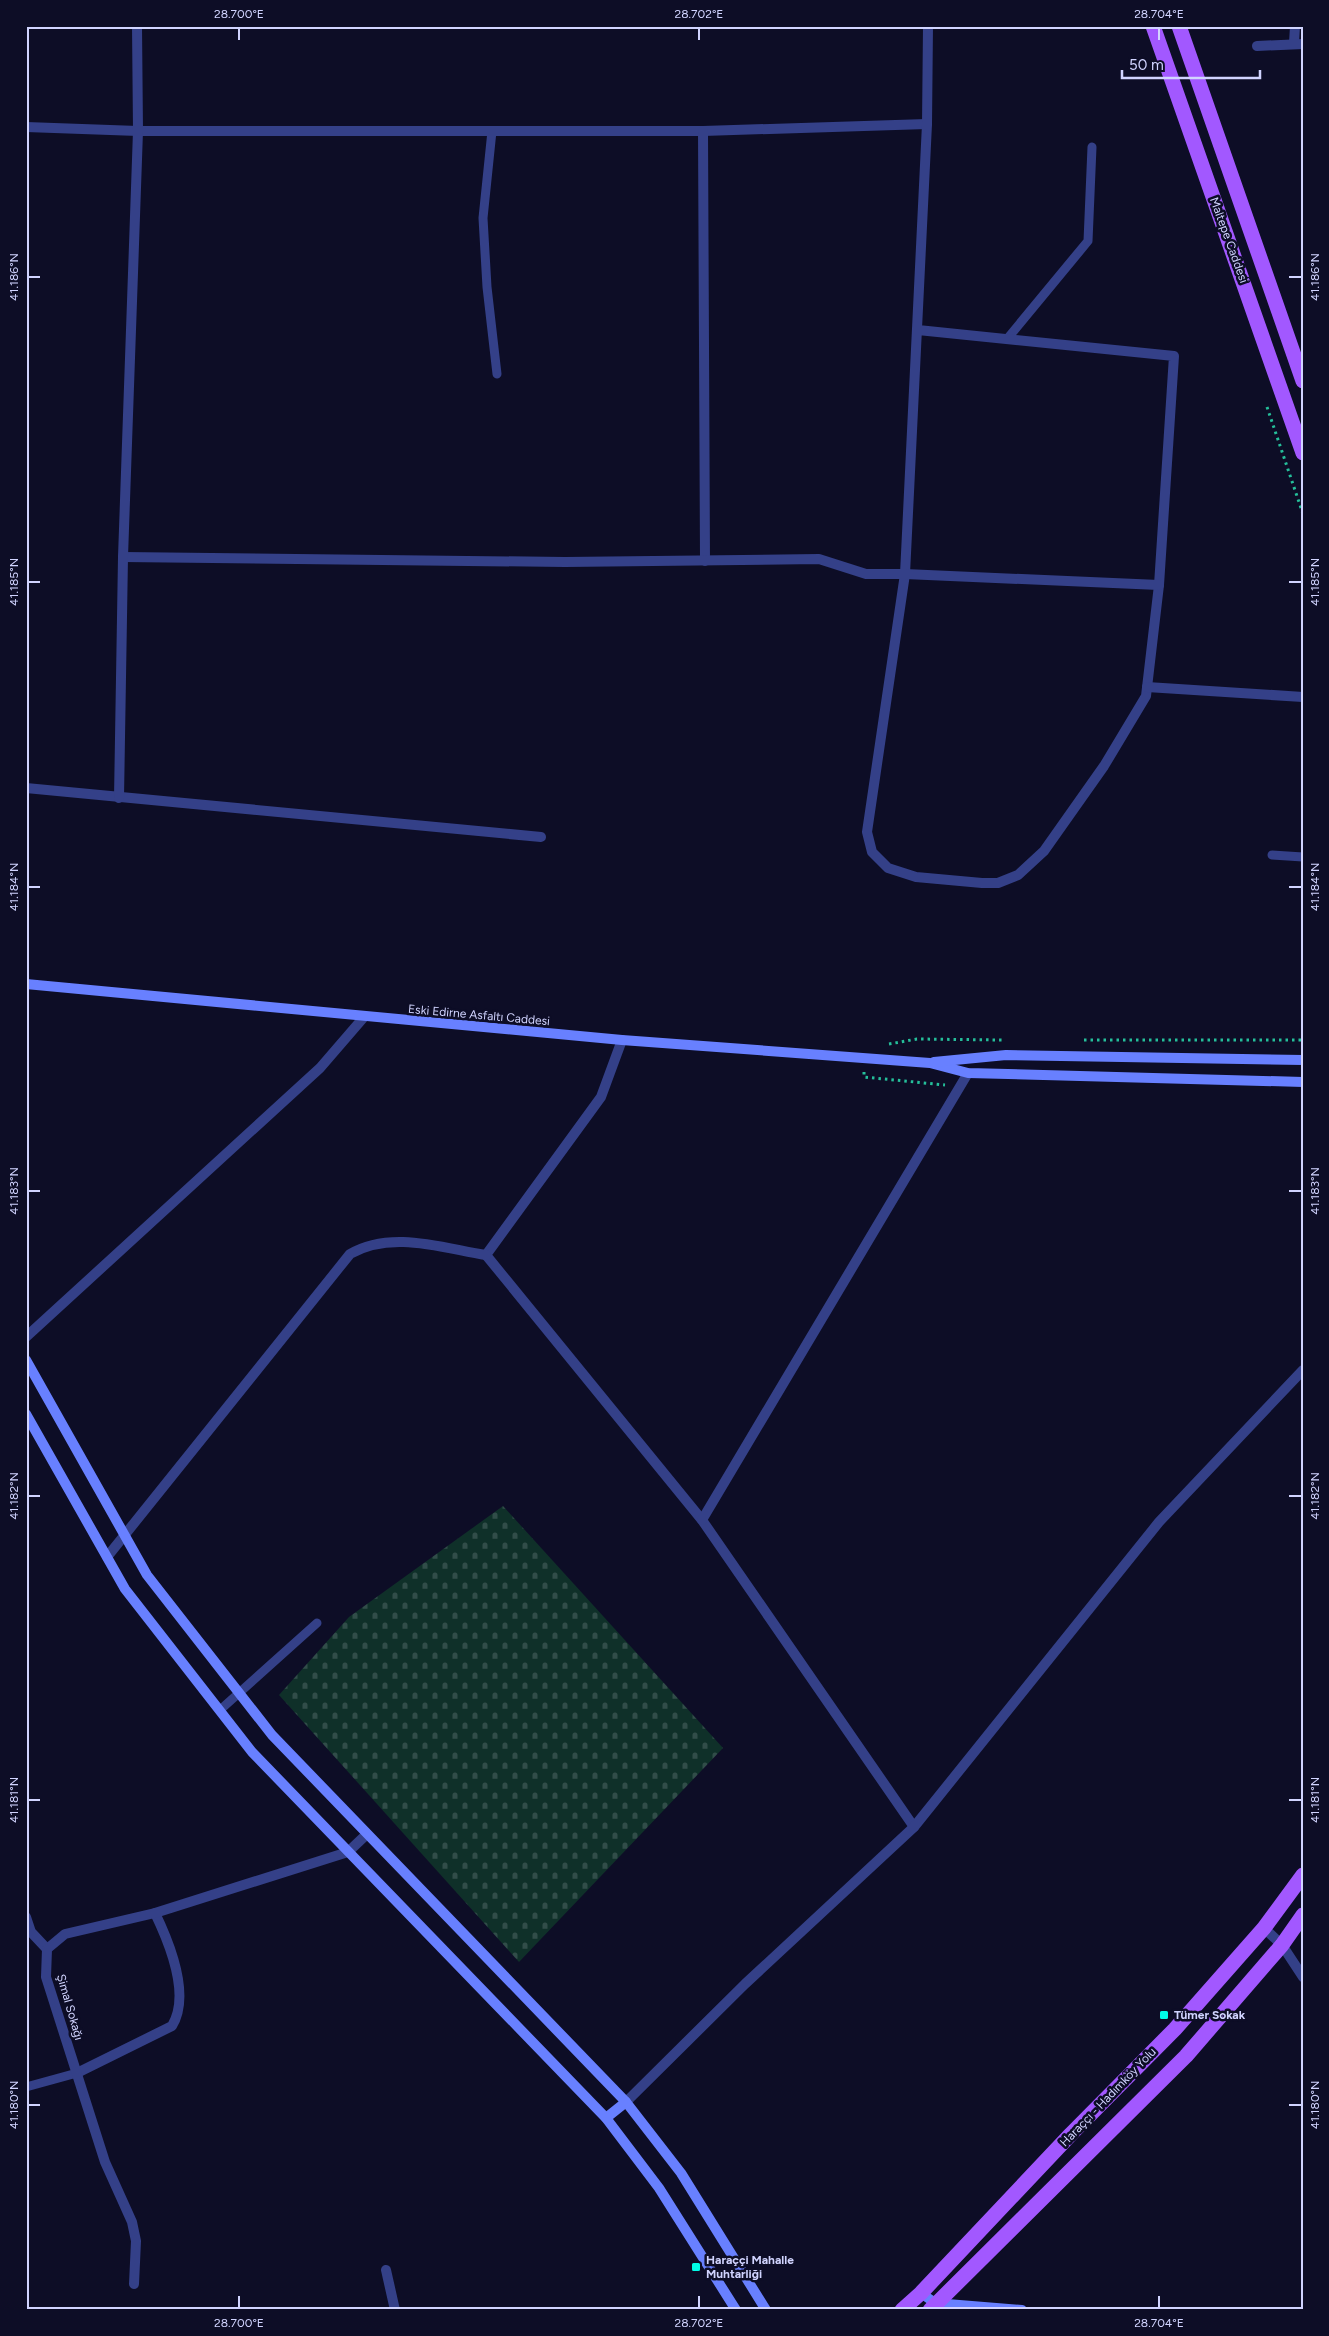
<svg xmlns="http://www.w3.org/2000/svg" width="1329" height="2336" font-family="Figtree,sans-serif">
  <defs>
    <pattern id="cemetery-stones" width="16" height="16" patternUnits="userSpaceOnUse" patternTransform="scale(1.25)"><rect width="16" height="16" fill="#0f3029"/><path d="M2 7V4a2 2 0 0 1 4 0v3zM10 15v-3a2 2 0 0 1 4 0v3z" fill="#314d49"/></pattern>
  </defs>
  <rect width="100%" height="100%" fill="#0d0d26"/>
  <polygon fill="url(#cemetery-stones)" points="503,1506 723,1748 519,1962 279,1695 349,1617"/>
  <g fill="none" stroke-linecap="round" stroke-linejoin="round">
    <g stroke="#25bf9a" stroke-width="3" stroke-dasharray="2.5 4" stroke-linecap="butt">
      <polyline points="1267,407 1303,514"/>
      <polyline points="1084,1040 1303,1040"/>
      <polyline points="889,1044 917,1039 1002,1040"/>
      <polyline points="864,1072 864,1077 945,1085"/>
    </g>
    <g stroke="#344088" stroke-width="9">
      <polyline points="492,131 483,218 487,287 497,374"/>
      <polyline points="1007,339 1088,241 1092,147"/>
      <polyline points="1272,855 1303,857"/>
      <polyline points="220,1710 317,1623"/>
      <polyline points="26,2087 77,2073"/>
    </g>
    <g stroke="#344088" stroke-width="10">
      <polyline points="1294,43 1295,26"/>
      <polyline points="1257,46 1303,44"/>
      <polyline points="26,127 138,131 703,131 927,124"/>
      <polyline points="703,131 705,561"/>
      <polyline points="918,330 1174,356 1159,585 1146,696 1104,766 1044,851 1018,875 998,883 982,883 916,877 888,868 872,852 867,832 905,574 927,124 928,26"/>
      <polyline points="123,557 565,562 819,559 866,574 905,574 1159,585"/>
      <polyline points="1147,687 1303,697"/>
      <polyline points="26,788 541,837"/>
      <polyline points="119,798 123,557 138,131 137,26"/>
      <polyline points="622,1040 601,1097 486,1255 702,1520 914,1827"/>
      <polyline points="26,1337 320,1068 364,1017"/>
      <polyline points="702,1520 968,1073"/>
      <path d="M107,1557L350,1254C391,1230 442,1248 486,1255"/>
      <polyline points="26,1917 31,1932 47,1949"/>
      <polyline points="1264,1928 1282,1945 1303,1977"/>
      <path d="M77,2073L172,2026C191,1995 169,1942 155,1913"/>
      <polyline points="626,2102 745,1984 914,1827 1159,1522 1303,1370"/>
      <polyline points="386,2270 395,2310"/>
      <polyline points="134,2284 136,2241 132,2222 105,2162 46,1977 47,1949 65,1934 155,1913 348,1852 367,1834"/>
    </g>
    <g stroke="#6880ff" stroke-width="10">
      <polyline points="26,984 622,1040 930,1063 968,1073 1303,1082"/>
      <polyline points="934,1062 1006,1055 1303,1060"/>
      <polyline points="26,1360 147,1575 272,1735 626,2102 681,2173 766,2310"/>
      <polyline points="26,1414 125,1589 252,1752 606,2118 659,2188 736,2310"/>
      <polyline points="606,2118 626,2102"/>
      <polyline points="921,2293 935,2303 1022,2310"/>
    </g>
    <g stroke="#a258ff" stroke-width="15">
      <polyline points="1153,26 1303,453"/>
      <polyline points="1179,26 1303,381"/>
      <polyline points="902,2310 921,2293 1071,2134 1175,2029 1264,1928 1303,1875"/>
      <polyline points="930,2310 1186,2056 1282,1945 1303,1915"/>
    </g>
  </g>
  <path fill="none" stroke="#d1d4ff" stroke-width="2" d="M239,28V40M699,28V40M1159,28V40M28,277H40M1289,277H1302M28,582H40M1289,582H1302M28,887H40M1289,887H1302M28,1191H40M1289,1191H1302M28,1496H40M1289,1496H1302M28,1800H40M1289,1800H1302M28,2105H40M1289,2105H1302M239,2296V2308M699,2296V2308M1159,2296V2308"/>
  <g fill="#00fce7" stroke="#0d0d26" stroke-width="2">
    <rect x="1159" y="2010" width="10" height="10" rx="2.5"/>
    <rect x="691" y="2262" width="10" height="10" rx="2.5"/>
  </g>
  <g text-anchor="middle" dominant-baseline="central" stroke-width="5" stroke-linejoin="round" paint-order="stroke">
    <g font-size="12" fill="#d1d4ff" stroke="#0d0d26">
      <text transform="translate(1229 240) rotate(70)">Maltepe Caddesi</text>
      <text transform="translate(479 1015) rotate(5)">Eski Edirne Asfaltı Caddesi</text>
      <text transform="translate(70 2007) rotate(74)">Şimal Sokağı</text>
      <text transform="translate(1108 2097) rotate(-46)">Haraççı - Hadımköy Yolu</text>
    </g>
    <g font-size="12" font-weight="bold" fill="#d1d4ff" stroke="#0d0d26" text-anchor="start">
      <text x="1174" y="2015">Tümer Sokak</text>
      <text x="706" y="2260">Haraççi Mahalle<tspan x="706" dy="14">Muhtarliği</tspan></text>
    </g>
  </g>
  <rect width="1329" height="2336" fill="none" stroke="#0d0d26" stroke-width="55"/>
  <path d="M1122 70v8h138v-8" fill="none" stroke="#d1d4ff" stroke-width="2.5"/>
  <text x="1129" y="70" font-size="15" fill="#d1d4ff" stroke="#0d0d26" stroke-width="4" paint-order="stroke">50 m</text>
  <rect x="28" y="28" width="1274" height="2280" fill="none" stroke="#d1d4ff" stroke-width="2"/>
  <g font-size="12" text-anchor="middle" fill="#d1d4ff">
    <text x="239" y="18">28.700°E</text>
    <text x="699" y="18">28.702°E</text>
    <text x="1159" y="18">28.704°E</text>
    <text transform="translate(14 277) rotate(-90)" y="4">41.186°N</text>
    <text transform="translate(1315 277) rotate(-90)" y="4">41.186°N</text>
    <text transform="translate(14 582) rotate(-90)" y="4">41.185°N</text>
    <text transform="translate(1315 582) rotate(-90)" y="4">41.185°N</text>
    <text transform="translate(14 887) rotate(-90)" y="4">41.184°N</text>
    <text transform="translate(1315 887) rotate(-90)" y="4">41.184°N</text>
    <text transform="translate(14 1191) rotate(-90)" y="4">41.183°N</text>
    <text transform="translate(1315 1191) rotate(-90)" y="4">41.183°N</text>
    <text transform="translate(14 1496) rotate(-90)" y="4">41.182°N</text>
    <text transform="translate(1315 1496) rotate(-90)" y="4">41.182°N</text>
    <text transform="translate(14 1800) rotate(-90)" y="4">41.181°N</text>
    <text transform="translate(1315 1800) rotate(-90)" y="4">41.181°N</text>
    <text transform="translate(14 2105) rotate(-90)" y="4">41.180°N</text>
    <text transform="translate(1315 2105) rotate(-90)" y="4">41.180°N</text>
    <text x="239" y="2327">28.700°E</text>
    <text x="699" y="2327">28.702°E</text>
    <text x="1159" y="2327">28.704°E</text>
  </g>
</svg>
